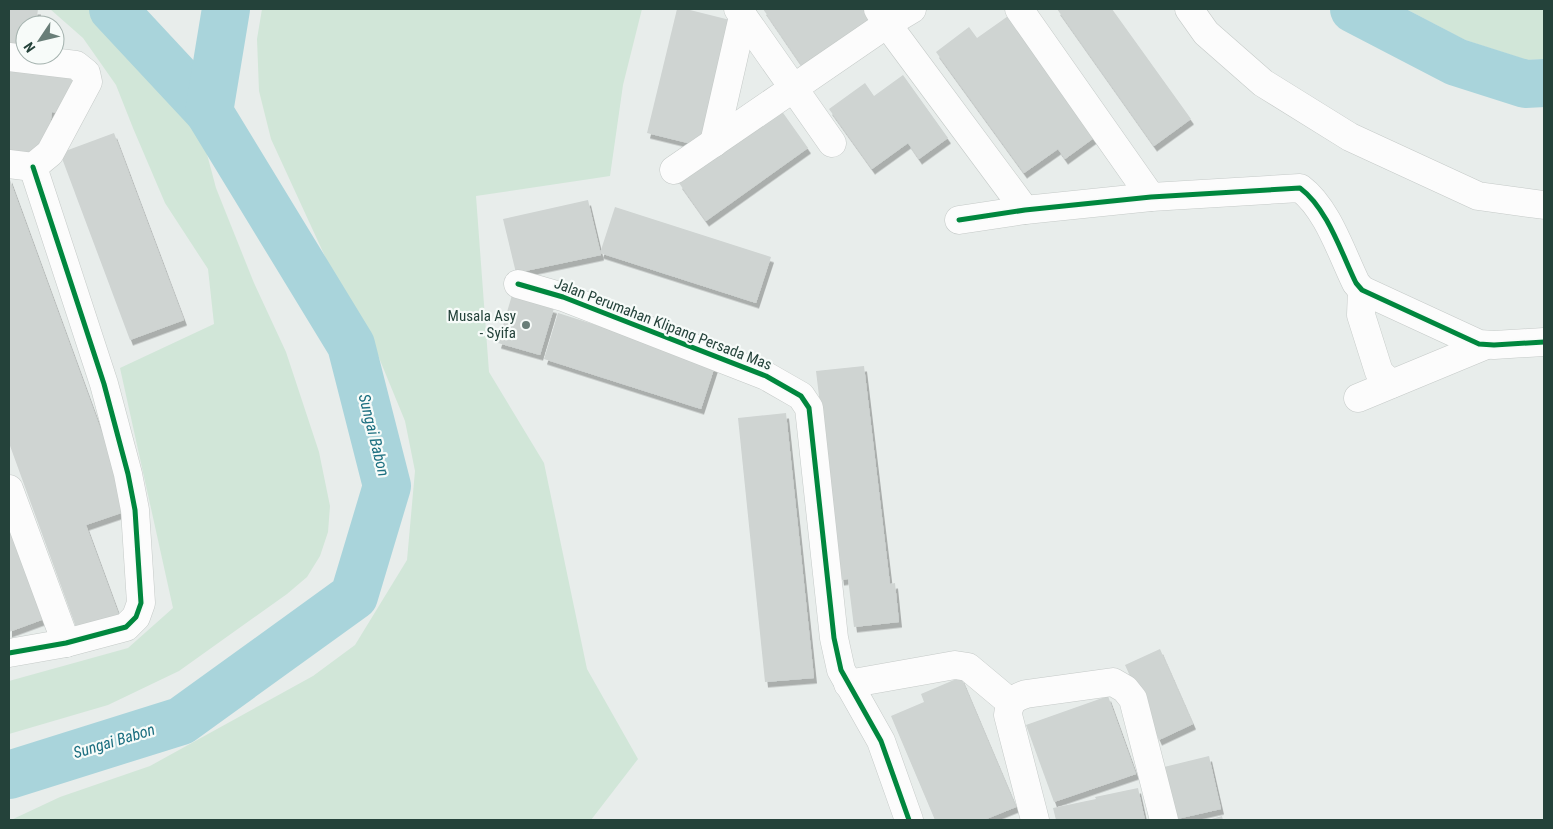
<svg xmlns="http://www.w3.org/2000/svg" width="1553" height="829" font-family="'Roboto Condensed',sans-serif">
  <defs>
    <filter id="shadow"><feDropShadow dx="3" dy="5.5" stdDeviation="0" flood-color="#0004"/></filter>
  </defs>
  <rect width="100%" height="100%" fill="#e8edeb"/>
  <g fill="#d1e6d8">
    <polygon points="50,9 94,9 139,65 188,118 203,139 216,188 254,283 286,352 319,452 330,506 328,532 320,556 307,577 287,594 179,671 108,705 9,734 9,681 128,648 173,608 120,368 214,324 208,269 165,203 133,128 116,85 83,38"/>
    <polygon points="262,9 642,9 623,85 610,176 476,196 489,372 544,463 587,669 638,759 591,820 11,820 60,797 150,766 313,676 355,645 407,560 415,471 405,421 375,348 350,299 334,276 271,139 259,91 257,39"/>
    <polygon points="1406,9 1544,9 1544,59 1527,60 1465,40"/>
  </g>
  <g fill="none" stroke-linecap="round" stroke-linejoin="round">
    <g stroke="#a9d4db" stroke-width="48">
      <polyline points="113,9 209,112"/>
      <polyline points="1354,9 1456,62 1525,84 1544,83"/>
      <polyline points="9,775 181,721 354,596 387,486 351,345 209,112 226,9"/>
    </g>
  </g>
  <g fill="#cfd4d2" filter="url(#shadow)">
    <polygon points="9,9 38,9 36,25 25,25 25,51 9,48"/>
    <polygon points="677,9 686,9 730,20 700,146 647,133"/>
    <polygon points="763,9 868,9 876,21 804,69"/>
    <polygon points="1057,9 1112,9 1191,119 1154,146"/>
    <polygon points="1011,14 1098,135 1065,159 1058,149 1024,173 936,52 969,27 977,38"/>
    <polygon points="9,64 76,73 70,115 52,112 46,156 9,151"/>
    <polygon points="903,75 948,138 919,159 908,143 872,169 829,109 865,83 874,96"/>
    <polygon points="781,110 808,148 706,221 679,183"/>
    <polygon points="114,133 184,320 130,340 60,153"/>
    <polygon points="9,177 130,510 86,525 119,615 77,630 9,443"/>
    <polygon points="588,200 601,255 516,273 503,219"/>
    <polygon points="615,207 771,257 756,303 600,253"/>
    <polygon points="512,295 554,308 540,355 498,343"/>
    <polygon points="558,313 716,363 701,409 544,359"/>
    <polygon points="864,366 890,584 895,583 899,622 854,627 848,579 841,580 816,371"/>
    <polygon points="786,413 814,678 765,682 738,418"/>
    <polygon points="9,514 47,618 9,632"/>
    <polygon points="1160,649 1193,724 1159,740 1125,665"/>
    <polygon points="961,677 1016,807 984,820 935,820 891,716 924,702 921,694"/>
    <polygon points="1108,696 1136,774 1054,802 1026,725"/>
    <polygon points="1209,756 1221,809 1177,819 1164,767"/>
    <polygon points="1138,788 1145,820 1056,820 1053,808 1096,799 1095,797"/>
    <polygon points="1222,816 1223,820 1208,820"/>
  </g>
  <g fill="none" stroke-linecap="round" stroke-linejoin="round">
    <g stroke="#c5cac8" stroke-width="29">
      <g id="minor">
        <polyline points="738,9 832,143"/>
        <polyline points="878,9 887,24 1025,210"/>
        <polyline points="1019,9 1151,197"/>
        <polyline points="1189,9 1206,33 1263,83 1350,137 1478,196 1544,205"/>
        <polyline points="9,57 76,65 86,73 88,82 50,153 33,167 9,164"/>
        <polyline points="714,143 743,16"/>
        <polyline points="674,170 887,24 912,9"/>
        <path d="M959,220L1025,210L1151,197L1300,188C1327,208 1341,252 1356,283L1362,290L1479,344L1494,345L1544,342"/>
        <polyline points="518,284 563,297 766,376 801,396 809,408 834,638 841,670 881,741 909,820"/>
        <polyline points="1362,290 1361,315 1379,372 1391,384"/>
        <polyline points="1358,398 1486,345"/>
        <polyline points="9,489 66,643"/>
        <polyline points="9,653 66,643 126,627 136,617 141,603 135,510 128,474 104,384 33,167"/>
        <polyline points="848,684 955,665 968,667 1011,703"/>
        <path d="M1035,820L1008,715C1009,702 1014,698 1026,694L1113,682L1125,689L1133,699L1164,820"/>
      </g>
    </g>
    <use href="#minor" stroke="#fcfcfc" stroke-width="28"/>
    <g stroke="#f7fbf9" stroke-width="8">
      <g id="cycleway">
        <path d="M959,220L1025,210L1151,197L1300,188C1327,208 1341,252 1356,283L1362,290L1479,344L1494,345L1544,342"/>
        <polyline points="518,284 563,297 766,376 801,396 809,408 834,638 841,670 881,741 909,820"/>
        <polyline points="9,653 66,643 126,627 136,617 141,603 135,510 128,474 104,384 33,167"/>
      </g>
    </g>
    <use href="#cycleway" stroke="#00873e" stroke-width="5"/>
  </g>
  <circle fill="#697e78" stroke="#f7fbf9" stroke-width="2" cx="526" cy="325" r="5"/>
  <g text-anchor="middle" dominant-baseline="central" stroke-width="4.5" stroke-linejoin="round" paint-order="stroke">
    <g font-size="15" fill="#24423a" stroke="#f7fbf9" text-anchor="end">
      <text x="516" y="316">Musala Asy<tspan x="516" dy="17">- Syifa</tspan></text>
    </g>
    <g font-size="15" fill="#24423a" stroke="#f7fbf9">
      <text transform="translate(663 324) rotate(21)">Jalan Perumahan Klipang Persada Mas</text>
    </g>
    <g font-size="16" font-style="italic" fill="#1c6f80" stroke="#f7fbf9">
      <text transform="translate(374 435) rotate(76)">Sungai Babon</text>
      <text transform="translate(114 741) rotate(-17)">Sungai Babon</text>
    </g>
  </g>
  <rect width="1553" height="829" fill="none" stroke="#24423a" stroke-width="20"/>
  <g transform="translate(40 40) rotate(235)"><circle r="24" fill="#f7fbf9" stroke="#a3b1ad"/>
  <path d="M0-4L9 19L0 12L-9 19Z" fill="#697e78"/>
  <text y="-8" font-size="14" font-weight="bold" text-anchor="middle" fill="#24423a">N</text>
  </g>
</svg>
